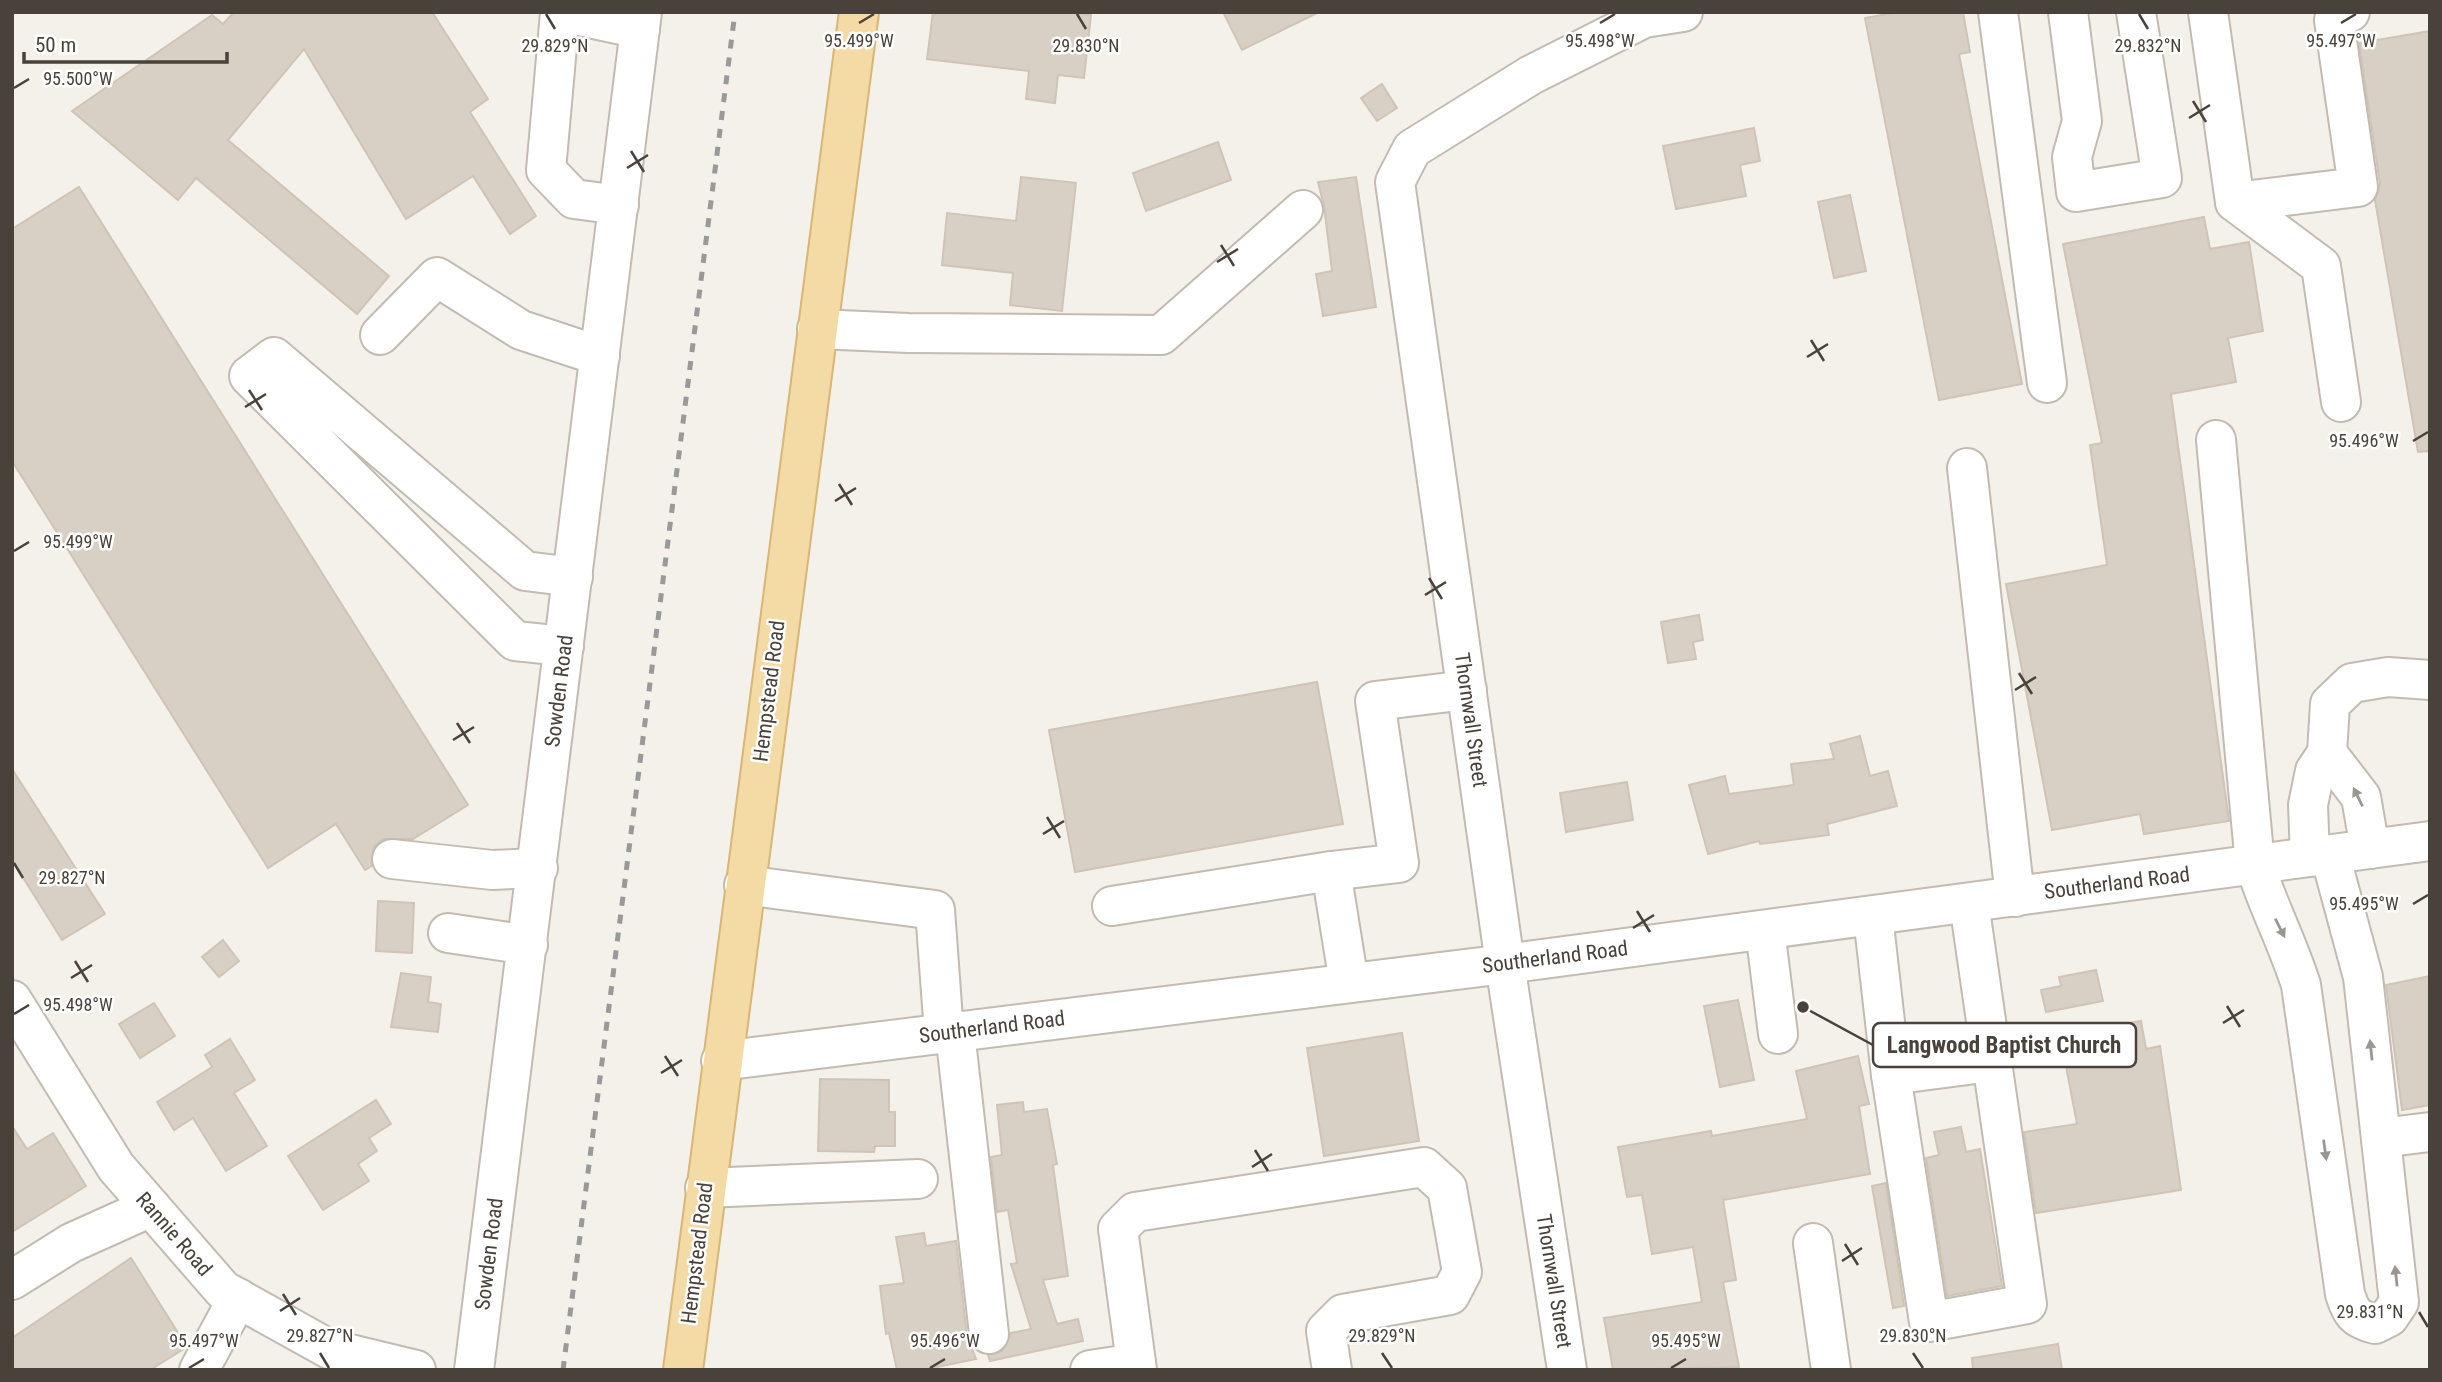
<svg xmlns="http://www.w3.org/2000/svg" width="2442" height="1382" font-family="'Roboto Condensed',sans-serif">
  <rect width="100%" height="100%" fill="#f4f1eb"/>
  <g fill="#d8cfc5" stroke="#cfc4b6" stroke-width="2">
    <polygon points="234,12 432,12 488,99 470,112 536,216 510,234 473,176 406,219 304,49 228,140 389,276 357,314 196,178 178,200 72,111 212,15 223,24"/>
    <polygon points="933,12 1067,12 1091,15 1084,78 1058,75 1055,103 1026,99 1029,71 927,59"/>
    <polygon points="1223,12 1319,12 1242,50"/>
    <polygon points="1898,12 1963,12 1970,52 1959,54 2022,384 1939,400 1865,18"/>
    <polygon points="2430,31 2430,451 2418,452 2375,200 2380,184 2359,43"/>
    <polygon points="1382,84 1397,108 1377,121 1361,98"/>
    <polygon points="1754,128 1760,161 1740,165 1746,196 1676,209 1663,146"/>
    <polygon points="1218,142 1231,180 1146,211 1133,173"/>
    <polygon points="1021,177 1076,183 1062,311 1010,305 1013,273 942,265 947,213 1016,221"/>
    <polygon points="1356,177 1376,307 1323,316 1316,274 1332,271 1324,206 1318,182"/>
    <polygon points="79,187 468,805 413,839 383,839 374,847 372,866 365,870 336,824 268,868 12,461 12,229"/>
    <polygon points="1850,195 1866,271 1834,278 1818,202"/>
    <polygon points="2204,217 2210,249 2249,242 2263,331 2228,338 2236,382 2171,394 2229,821 2144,834 2140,814 2052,830 2006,584 2107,565 2090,445 2102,443 2063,244"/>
    <polygon points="1699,615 1703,640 1693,642 1696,659 1668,663 1661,622"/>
    <polygon points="1317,682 1343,824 1075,872 1049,730"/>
    <polygon points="1860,736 1870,776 1888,771 1897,806 1827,824 1829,835 1760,844 1759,841 1708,854 1689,785 1725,776 1729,794 1794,785 1791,764 1834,759 1830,744"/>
    <polygon points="12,769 105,914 62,940 12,860"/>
    <polygon points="1627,782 1633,820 1566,832 1560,793"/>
    <polygon points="378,901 414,903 412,953 376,951"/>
    <polygon points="223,940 239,961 219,977 202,957"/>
    <polygon points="2096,970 2103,1001 2046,1012 2041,990 2061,986 2059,977"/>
    <polygon points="401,973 431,977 428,1002 441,1004 438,1032 391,1027"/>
    <polygon points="2430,976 2430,1105 2402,1110 2386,985"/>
    <polygon points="1738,1000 1754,1080 1720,1087 1704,1006"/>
    <polygon points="154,1003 175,1036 140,1058 119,1024"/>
    <polygon points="2141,1021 2146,1049 2160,1046 2181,1190 2036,1213 2024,1132 2077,1124 2065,1061 2117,1051 2112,1026"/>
    <polygon points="1402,1033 1419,1141 1324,1156 1307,1048"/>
    <polygon points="230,1039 255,1080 234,1093 267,1146 226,1171 193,1118 174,1130 157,1102 212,1067 205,1055"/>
    <polygon points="1858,1056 1869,1104 1859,1106 1870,1174 1723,1200 1736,1280 1723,1282 1739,1367 1613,1370 1604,1318 1702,1302 1693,1247 1652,1254 1642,1195 1627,1197 1618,1147 1711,1131 1712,1136 1807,1119 1796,1071"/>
    <polygon points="820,1079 889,1080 889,1112 895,1112 895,1146 875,1146 874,1152 818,1151"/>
    <polygon points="376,1100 391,1124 369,1138 377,1151 358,1164 369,1181 323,1210 288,1156"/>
    <polygon points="1023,1102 1024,1112 1047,1109 1057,1164 1053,1165 1068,1276 1043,1280 1057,1324 1078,1319 1083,1341 990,1361 988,1355 1002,1351 1011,1333 1031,1329 1011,1264 1017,1263 1008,1210 997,1212 991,1157 1002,1155 997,1105"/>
    <polygon points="12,1126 27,1149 53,1133 86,1186 12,1232"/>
    <polygon points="1961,1127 1966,1152 1980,1149 2002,1286 1947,1296 1926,1158 1939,1155 1934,1132"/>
    <polygon points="1886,1183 1904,1306 1893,1308 1872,1186"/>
    <polygon points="924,1233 926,1246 956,1241 967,1336 976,1359 922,1370 897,1370 889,1333 886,1334 880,1286 904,1283 896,1237"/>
    <polygon points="131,1258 187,1347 150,1370 12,1370 12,1338"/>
    <polygon points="2058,1344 2062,1370 1973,1370 1972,1358"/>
  </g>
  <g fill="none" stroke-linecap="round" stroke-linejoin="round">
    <g stroke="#c2bbb2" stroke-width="42">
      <g id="minor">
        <polyline points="561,12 640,29"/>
        <polyline points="1998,12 2047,383"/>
        <polyline points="2068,12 2082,121 2072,157 2076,192 2162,178 2136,12"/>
        <polyline points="2208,12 2235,202 2321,266 2341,402"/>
        <polyline points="560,13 546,170 574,199 619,205"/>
        <polyline points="2235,202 2358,187 2334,20 2350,12"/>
        <polyline points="817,329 908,333 1161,335 1303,210"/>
        <polyline points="380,335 437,277 521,330 600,356"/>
        <path d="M2216,440L2255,865C2268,906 2288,944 2301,985L2345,1294C2351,1313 2355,1319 2375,1324L2389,1317L2399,1302L2363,977L2330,855"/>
        <polyline points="1967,468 2015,897"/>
        <polyline points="564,646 515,641 249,376 274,357 525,571 573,577"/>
        <polyline points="2327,753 2361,797 2370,849"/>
        <polyline points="2310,857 2308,805 2315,771 2327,753 2330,704 2352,683 2388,677 2430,680"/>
        <polyline points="392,859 492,870 538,868"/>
        <polyline points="1331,871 1399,863 1375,701 1467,690"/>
        <polyline points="744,885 935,910 944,1033"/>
        <polyline points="1112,906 1331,871 1349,983"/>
        <polyline points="1873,916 1891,1075 1929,1322 2027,1304 1969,903"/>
        <polyline points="1765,930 1778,1034"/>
        <polyline points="448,933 528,945"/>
        <polyline points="12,1000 116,1167 223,1290 329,1349 416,1370"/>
        <polyline points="955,1032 989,1334"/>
        <polyline points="721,1061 1505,964 2430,841"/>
        <polyline points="1891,1075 1991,1062"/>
        <polyline points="2381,1138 2430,1132"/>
        <polyline points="705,1188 918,1179"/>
        <polyline points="1813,1243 1831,1370"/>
        <polyline points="12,1280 71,1243 151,1207"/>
        <polyline points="199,1370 238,1298"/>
        <polyline points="474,1370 642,12"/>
        <polyline points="1090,1370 1136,1363"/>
        <polyline points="1137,1370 1118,1229 1135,1212 1424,1167 1447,1188 1462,1272 1450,1295 1343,1314 1326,1331 1332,1370"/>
        <polyline points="1567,1370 1505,964 1395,182 1412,149 1531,75 1644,18 1683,12"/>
      </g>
    </g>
    <g stroke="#d8b675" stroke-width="42">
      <polyline id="major" points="683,1370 859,12"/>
    </g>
    <use href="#minor" stroke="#fff" stroke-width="38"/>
    <use href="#major" stroke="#f4daa4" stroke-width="38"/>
    <polyline stroke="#999" stroke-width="5" stroke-dasharray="9 9" stroke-linecap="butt" points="563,1370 735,12"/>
  </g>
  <defs><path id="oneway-solid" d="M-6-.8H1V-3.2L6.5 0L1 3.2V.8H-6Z" transform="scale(1.75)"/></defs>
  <g fill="#9a9793">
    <use href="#oneway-solid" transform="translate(2358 797) rotate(-116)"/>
    <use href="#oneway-solid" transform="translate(2280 928) rotate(63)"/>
    <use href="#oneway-solid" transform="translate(2371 1050) rotate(-96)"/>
    <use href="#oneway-solid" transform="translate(2325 1150) rotate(82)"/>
    <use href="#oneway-solid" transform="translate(2396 1276) rotate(-96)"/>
  </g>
  <path fill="none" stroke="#48423a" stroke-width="2.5" d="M546,14L555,29M1077,14L1086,29M2139,14L2148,29M859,23L874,14M1600,23L1615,14M2341,23L2356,14M14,88L29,79M2193,101L2206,122M2189,118L2210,105M631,151L644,172M627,168L648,155M1221,245L1234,266M1217,262L1238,249M1811,340L1824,361M1807,357L1828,344M249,390L262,410M245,407L266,394M2413,441L2428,432M839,484L852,505M835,501L856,488M14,551L29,542M1429,578L1442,599M1425,595L1446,582M2019,673L2032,694M2015,690L2036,677M457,723L470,743M453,740L474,727M1047,817L1060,838M1043,834L1064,821M14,863L23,878M2413,904L2428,895M1637,911L1650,932M1633,928L1654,915M75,961L88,982M71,978L92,965M2227,1006L2240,1027M14,1014L29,1005M2223,1023L2244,1010M665,1056L678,1076M661,1073L682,1060M1255,1150L1268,1171M1252,1167L1272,1154M1845,1244L1858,1265M1842,1261L1862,1248M283,1294L296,1315M280,1311L300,1298M2419,1312L2428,1327M320,1353L329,1368M1382,1353L1392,1368M1913,1353L1923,1368M189,1368L204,1359M930,1368L945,1359M1671,1368L1686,1359"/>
  <g text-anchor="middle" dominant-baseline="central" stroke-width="5" stroke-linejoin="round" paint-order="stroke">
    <g font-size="21" fill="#48423a" stroke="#fff">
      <text transform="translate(559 691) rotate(-83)">Sowden Road</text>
      <text transform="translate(769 691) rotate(-83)">Hempstead Road</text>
      <text transform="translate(1471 720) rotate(82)">Thornwall Street</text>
      <text transform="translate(2117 883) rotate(-7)">Southerland Road</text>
      <text transform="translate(1555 957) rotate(-7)">Southerland Road</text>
      <text transform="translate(992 1027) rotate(-7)">Southerland Road</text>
      <text transform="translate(174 1234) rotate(49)">Rannie Road</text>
      <text transform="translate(697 1253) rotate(-83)">Hempstead Road</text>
      <text transform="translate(489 1254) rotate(-83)">Sowden Road</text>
      <text transform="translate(1554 1281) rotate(81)">Thornwall Street</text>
    </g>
  </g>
  <g font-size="18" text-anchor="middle" fill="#48423a" stroke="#fff" stroke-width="5" stroke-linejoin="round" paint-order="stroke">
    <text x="859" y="47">95.499°W</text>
    <text x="2341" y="47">95.497°W</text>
    <text x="1600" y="47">95.498°W</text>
    <text x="555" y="52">29.829°N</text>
    <text x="1086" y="52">29.830°N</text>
    <text x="2148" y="52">29.832°N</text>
    <text x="78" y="85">95.500°W</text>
    <text x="2364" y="447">95.496°W</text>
    <text x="78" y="548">95.499°W</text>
    <text x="72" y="884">29.827°N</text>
    <text x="2364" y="910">95.495°W</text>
    <text x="78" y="1011">95.498°W</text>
    <text x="2370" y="1318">29.831°N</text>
    <text x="320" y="1342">29.827°N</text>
    <text x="1382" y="1342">29.829°N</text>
    <text x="1913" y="1342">29.830°N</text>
    <text x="204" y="1347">95.497°W</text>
    <text x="945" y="1347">95.496°W</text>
    <text x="1686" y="1347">95.495°W</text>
  </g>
  <path fill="none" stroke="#48423a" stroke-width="2.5" d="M1803 1007L1873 1045"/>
  <circle fill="#48423a" stroke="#fff" stroke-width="2.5" cx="1803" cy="1007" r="7"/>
  <rect fill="#fff" stroke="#48423a" stroke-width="2.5" x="1873" y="1023" width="263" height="44" rx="7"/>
  <g font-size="23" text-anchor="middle" font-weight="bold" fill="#48423a">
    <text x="2004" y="1053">Langwood Baptist Church</text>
  </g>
  <rect width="2442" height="1382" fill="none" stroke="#48423a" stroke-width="28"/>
  <path d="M24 52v10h203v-10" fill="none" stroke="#48423a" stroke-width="3.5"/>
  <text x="35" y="52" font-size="21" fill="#48423a" stroke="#ffffff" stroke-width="5" paint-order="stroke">50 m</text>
</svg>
